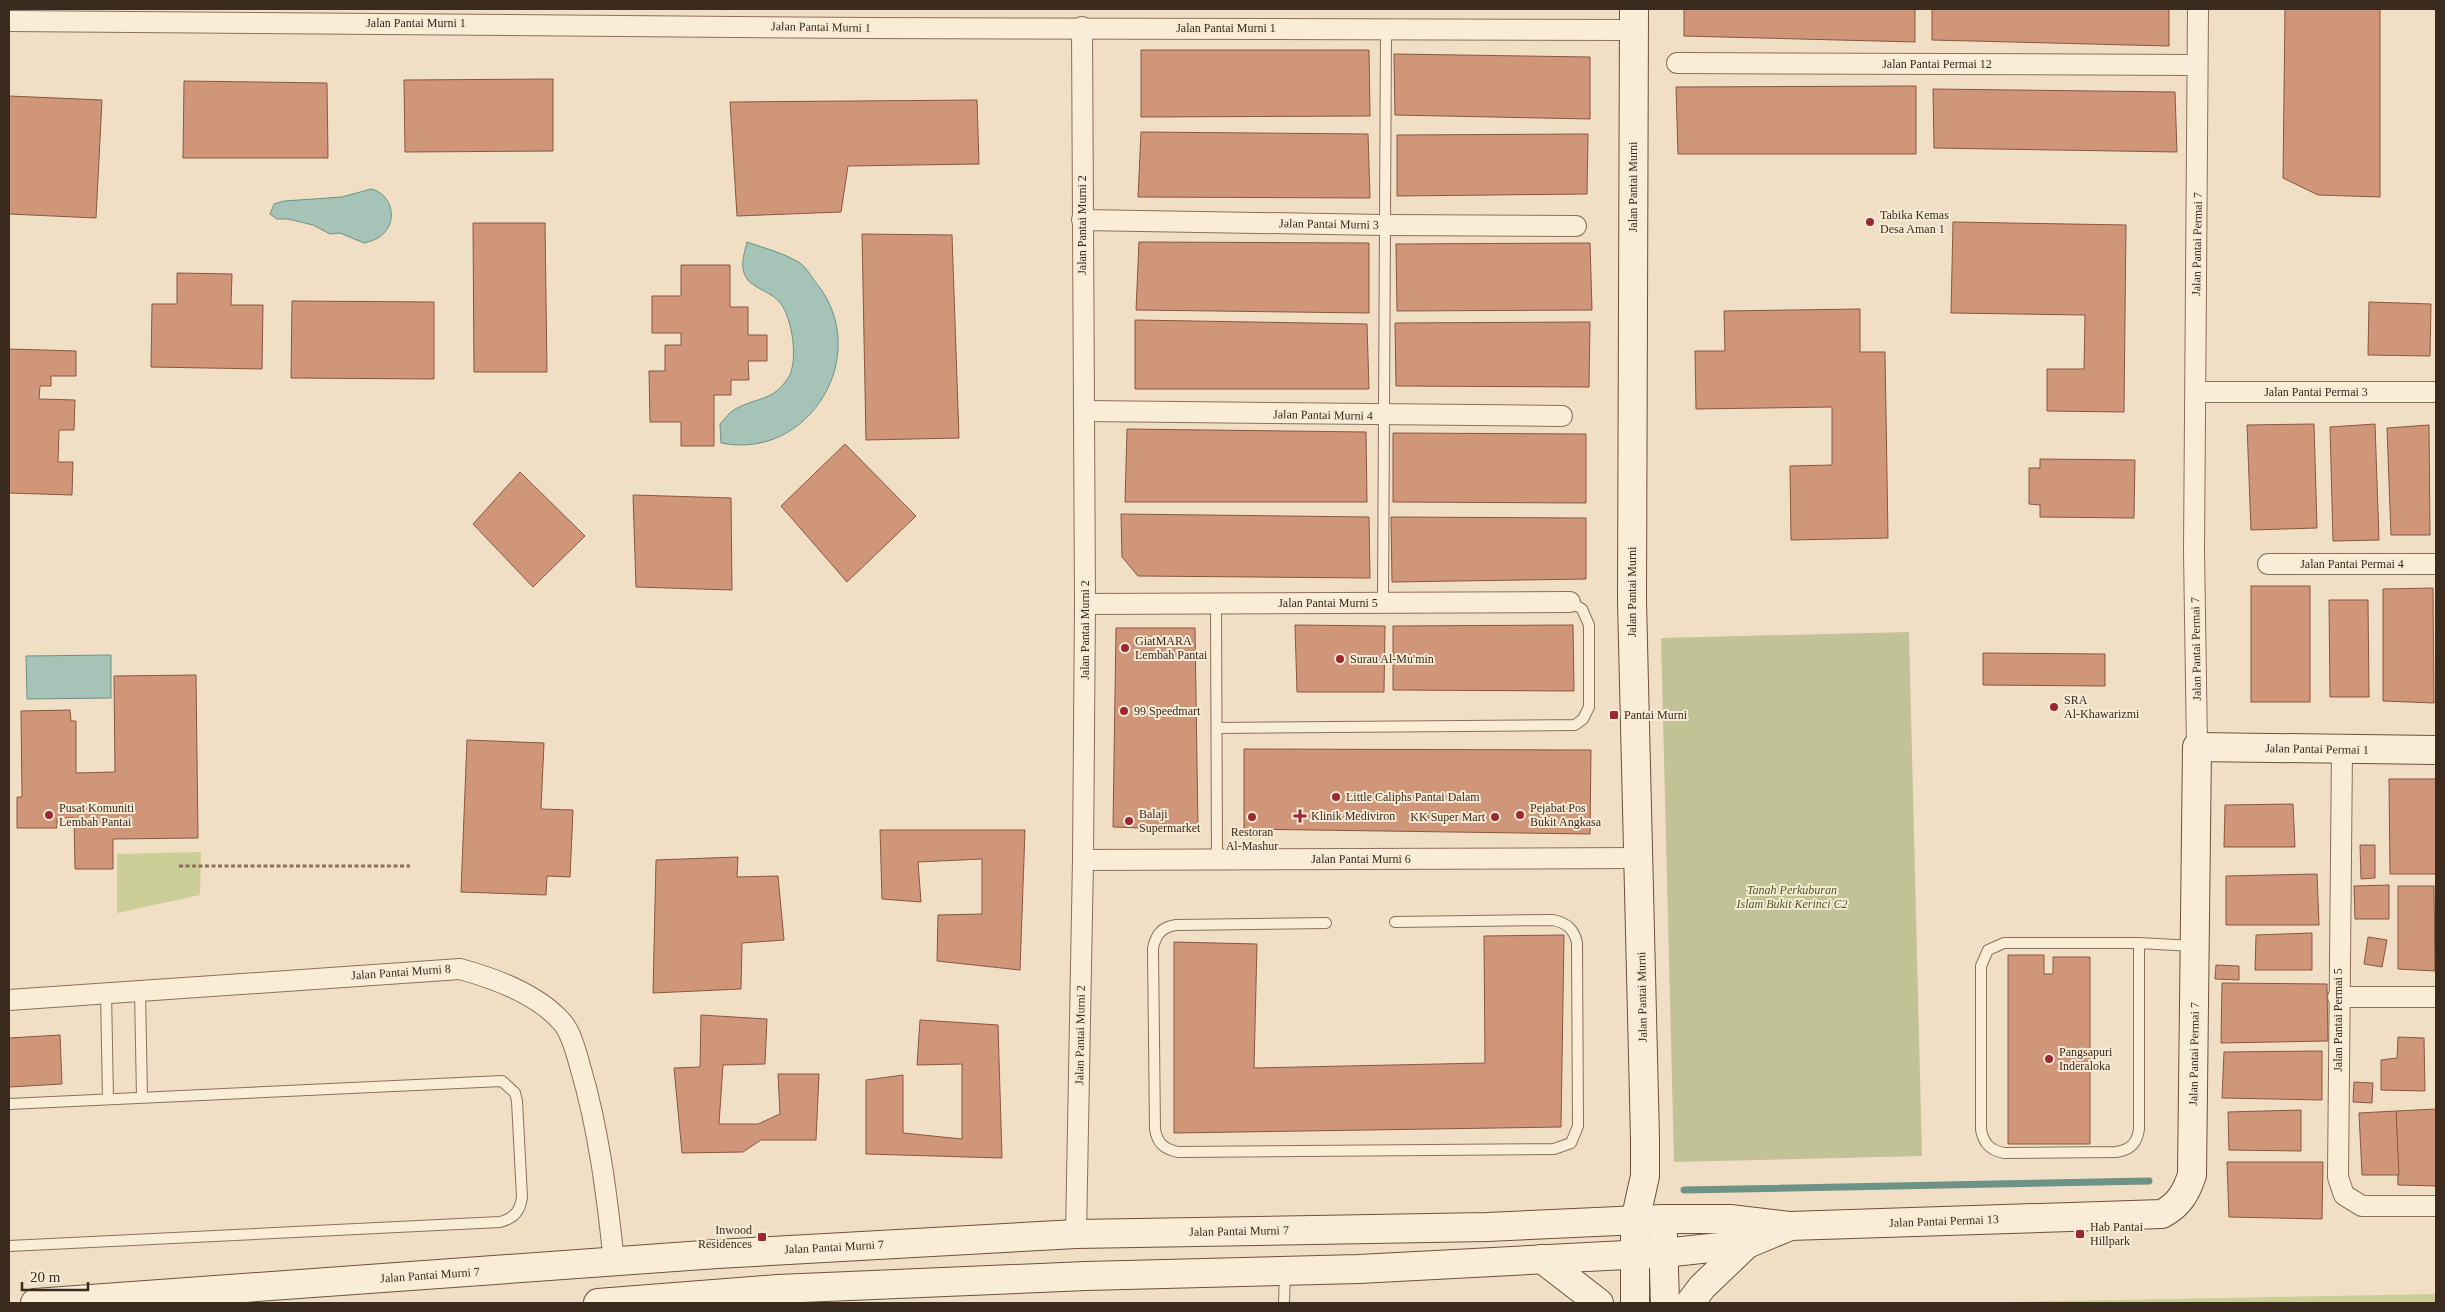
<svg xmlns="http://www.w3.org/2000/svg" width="2445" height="1312" font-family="'Times New Roman',serif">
  <rect width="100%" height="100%" fill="#f0dfc5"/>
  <g fill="#ccce98">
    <polygon points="201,852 200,895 117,913 117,854"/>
    <polygon points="2436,1294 2436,1303 2008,1303 2008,1302"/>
  </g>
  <polygon fill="#c1c397" points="1909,632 1922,1156 1674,1162 1661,638"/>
  <g fill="#a6c3b8" stroke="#6d9286">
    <path d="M371,189C390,193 398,217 385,232C379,239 372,241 364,243L340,233L330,234L313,225L288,219H277L270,214L274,204L284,201L342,197Z"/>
    <path d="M747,242C764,248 784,253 800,263C807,268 812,278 817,284C873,354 810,461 721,443L720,424C725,419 730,411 737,408C759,397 773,401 788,378C799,362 792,318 781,304C774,293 753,288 747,279C739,267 744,255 747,242Z"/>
    <polygon points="111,655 111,698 27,699 26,656"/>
  </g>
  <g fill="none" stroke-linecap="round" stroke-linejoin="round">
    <polyline stroke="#6d9286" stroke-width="7" points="1684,1190 2149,1181"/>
  </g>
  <g fill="#cf9679" stroke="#8b573f">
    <polygon points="1684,9 1915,9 1915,42 1684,36"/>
    <polygon points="1932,9 2169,9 2169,46 1932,40"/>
    <polygon points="2285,9 2380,9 2380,197 2318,195 2283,178"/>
    <polygon points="1141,50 1369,50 1370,116 1141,117"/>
    <polygon points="1394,54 1590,57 1590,119 1395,115"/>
    <polygon points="553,79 553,151 405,152 404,80"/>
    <polygon points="184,81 327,83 328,158 183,158"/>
    <polygon points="1916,86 1916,154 1678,154 1676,87"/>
    <polygon points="1933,89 2175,92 2177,152 1934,148"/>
    <polygon points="9,96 102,100 96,218 9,214"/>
    <polygon points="977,100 979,164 848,166 841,212 737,216 730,102"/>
    <polygon points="1141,132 1368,134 1370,198 1138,197"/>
    <polygon points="1588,134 1587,194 1397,196 1397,135"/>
    <polygon points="1953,222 2126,225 2124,412 2047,411 2047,369 2084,369 2085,315 1951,313"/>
    <polygon points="473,223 545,223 547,372 474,372"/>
    <polygon points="862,234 952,235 959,438 866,440"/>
    <polygon points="1139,242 1369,243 1369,313 1136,310"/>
    <polygon points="1590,243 1592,310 1397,311 1396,244"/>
    <polygon points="681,265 730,265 730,307 748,307 748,335 767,335 767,361 748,361 749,380 731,380 731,395 714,395 714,446 681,446 681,422 650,422 649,371 665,371 665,345 681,345 681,333 652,333 652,296 681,296"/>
    <polygon points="177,273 232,274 231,305 263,305 262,369 151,367 152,304 177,304"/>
    <polygon points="292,301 434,302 434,379 291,378"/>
    <polygon points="2369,302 2431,304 2430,356 2368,355"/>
    <polygon points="1860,309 1860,352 1885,352 1888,538 1791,540 1790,466 1832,465 1832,407 1696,409 1695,351 1725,351 1724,311"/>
    <polygon points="1135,320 1367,324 1369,389 1135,389"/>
    <polygon points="1590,322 1589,387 1396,386 1395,323"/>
    <polygon points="9,349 76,351 76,376 51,376 51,386 40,386 39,399 75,400 74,430 59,430 58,462 73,462 72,495 9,493"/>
    <polygon points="2314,424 2317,528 2251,530 2247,425"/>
    <polygon points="2375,424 2379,540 2333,541 2330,427"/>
    <polygon points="2429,425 2430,535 2391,535 2387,428"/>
    <polygon points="1127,429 1366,432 1367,502 1125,502"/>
    <polygon points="1393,433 1586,434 1586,503 1393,502"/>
    <polygon points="845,444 916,516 847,582 781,506"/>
    <polygon points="2040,459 2135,460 2134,518 2040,517 2040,505 2029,504 2029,468 2040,468"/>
    <polygon points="520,472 585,536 533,587 473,524"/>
    <polygon points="633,495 731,498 732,590 636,587"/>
    <polygon points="1121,514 1369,517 1370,578 1138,576 1122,557"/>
    <polygon points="1391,517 1586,518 1586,579 1392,582"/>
    <rect x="2251" y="586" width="59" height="116"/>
    <polygon points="2433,588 2434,703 2383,701 2383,589"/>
    <polygon points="2329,600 2368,600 2369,697 2330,697"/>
    <polygon points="1295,625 1385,626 1384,692 1297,692"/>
    <polygon points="1573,625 1574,691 1393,690 1393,626"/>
    <polygon points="1116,628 1195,628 1198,830 1113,827"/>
    <polygon points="1983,653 2105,654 2105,686 1983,685"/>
    <polygon points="196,675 198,838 113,839 113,869 75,869 74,818 57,818 57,828 17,828 17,797 22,797 21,711 70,710 71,721 76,721 76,773 115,772 114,676"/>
    <polygon points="467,740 544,743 541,809 573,810 570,877 547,876 546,895 461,892"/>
    <polygon points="1244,749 1591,750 1590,834 1244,829"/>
    <polygon points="2389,779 2436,779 2436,874 2390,874"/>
    <polygon points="2293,804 2295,847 2224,847 2225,805"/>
    <polygon points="880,830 1025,830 1020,970 937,961 938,915 982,914 982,859 918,862 921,902 882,899"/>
    <polygon points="2360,845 2375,845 2375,878 2361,879"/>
    <polygon points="738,857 737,877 778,876 784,940 742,943 741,989 653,993 656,860"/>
    <polygon points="2317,874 2319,925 2226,925 2226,876"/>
    <polygon points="2389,885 2389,919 2355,919 2354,886"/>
    <polygon points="2398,886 2434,886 2435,971 2398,969"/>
    <polygon points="2312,933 2312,970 2255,970 2256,935"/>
    <polygon points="1564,935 1561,1127 1174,1133 1174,942 1257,944 1254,1068 1485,1063 1484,936"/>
    <polygon points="2368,937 2387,940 2382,967 2364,964"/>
    <polygon points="2008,955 2044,955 2044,974 2053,974 2053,957 2090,957 2090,1144 2008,1144"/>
    <polygon points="2216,965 2239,966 2239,980 2215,979"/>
    <polygon points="2222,983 2327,984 2328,1041 2221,1043"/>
    <polygon points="701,1015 767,1019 765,1064 723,1065 719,1124 758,1124 780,1114 778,1074 819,1074 816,1140 761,1140 743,1152 682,1153 674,1068 700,1067"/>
    <polygon points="920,1020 998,1025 1002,1158 866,1154 866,1080 903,1075 903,1133 962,1139 962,1064 917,1065"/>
    <polygon points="60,1035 62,1084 9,1087 9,1038"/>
    <polygon points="2398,1037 2424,1038 2425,1091 2381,1090 2381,1060 2397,1058"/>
    <polygon points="2322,1051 2322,1100 2222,1098 2224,1052"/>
    <polygon points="2354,1082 2373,1083 2372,1103 2353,1102"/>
    <polygon points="2436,1109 2436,1186 2398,1185 2396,1111"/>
    <polygon points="2301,1110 2301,1151 2229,1150 2228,1112"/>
    <polygon points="2396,1111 2399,1175 2362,1175 2359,1113"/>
    <polygon points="2227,1162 2323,1162 2322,1219 2229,1217"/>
  </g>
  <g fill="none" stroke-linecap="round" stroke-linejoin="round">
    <g stroke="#8b705a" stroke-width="12">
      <g id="lane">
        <polyline points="1383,603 1386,29"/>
        <polyline points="1216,604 1217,860"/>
        <polyline points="1217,728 1575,725 1583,719 1589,707 1589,625 1582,609 1570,602"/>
        <path d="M1326,923L1176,925C1162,927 1156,934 1153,948L1155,1129C1157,1143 1164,1149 1178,1152L1554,1149L1571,1143L1578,1126L1577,943C1574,929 1567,923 1553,920L1395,922"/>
        <path d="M2139,943V1129C2137,1144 2130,1150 2116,1152L2004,1153C1990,1150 1984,1144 1981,1130V966L1988,950L2004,943H2139L2193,946"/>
        <polyline points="140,990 142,1097"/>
        <polyline points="106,992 108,1099"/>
        <path d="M9,1104L502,1081L515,1093L517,1101L522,1197C520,1212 514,1218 500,1222L9,1246"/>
        <polyline points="1284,1303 1285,1272"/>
      </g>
    </g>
    <g stroke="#8b705a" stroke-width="22">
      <g id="street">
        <polyline points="9,21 866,28 1634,30"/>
        <polyline points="1677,63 2197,65"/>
        <polyline points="1082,220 1384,225 1576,226"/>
        <polyline points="2196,392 2436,392"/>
        <polyline points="1084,411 1562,416"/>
        <polyline points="2268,564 2436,564"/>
        <polyline points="1085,604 1570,602"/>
        <polyline points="2197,747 2194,551 2198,9"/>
        <polyline points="2342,749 2338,1177 2344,1195 2362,1206 2436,1206"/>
        <polyline points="1083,860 1639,858"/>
        <polyline points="2338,997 2436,997"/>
        <path d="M9,1000L460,969C493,978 537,994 561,1021C571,1031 576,1052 580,1066C599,1130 607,1196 614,1262"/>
        <polyline points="1076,1234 1083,860 1085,604 1082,27"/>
      </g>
    </g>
    <g stroke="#6d513d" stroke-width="30">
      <g id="secondary">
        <polyline points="1634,9 1632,601 1645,1139 1645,1176 1635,1221 1635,1303"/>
        <polyline points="1663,1236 1665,1303"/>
        <polyline points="1542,1259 1599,1303"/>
        <path d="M35,1303L717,1254L1076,1234L1487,1227L1662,1219H1730L1789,1226L2162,1214C2179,1205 2186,1193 2192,1175L2197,747L2436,750"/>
        <polyline points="598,1303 778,1289 1086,1276 1359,1269 1664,1253 1747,1244 1788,1227"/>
        <polyline points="1690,1303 1702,1287 1747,1244"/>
      </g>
    </g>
    <polyline stroke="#8b705a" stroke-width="3" stroke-dasharray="4 2.5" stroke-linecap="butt" points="179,866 410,866"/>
    <use href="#lane" stroke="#faedd8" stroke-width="10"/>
    <use href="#street" stroke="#faedd8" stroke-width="20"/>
    <use href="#secondary" stroke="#faedd8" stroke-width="28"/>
  </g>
  <g fill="#9c2832" stroke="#f7ead5" stroke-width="2">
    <circle cx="1870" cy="222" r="5"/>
    <circle cx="1125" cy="648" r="5"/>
    <circle cx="1340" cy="659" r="5"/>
    <circle cx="2054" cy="707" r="5"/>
    <circle cx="1124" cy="711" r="5"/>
    <rect x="1609" y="710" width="10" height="10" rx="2.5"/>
    <circle cx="1336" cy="797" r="5"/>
    <circle cx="49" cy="815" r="5"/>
    <circle cx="1520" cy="815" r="5"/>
    <path d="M1297.5 808.5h5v5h5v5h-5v5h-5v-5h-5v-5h5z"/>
    <circle cx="1252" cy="817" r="5"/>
    <circle cx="1495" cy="817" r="5"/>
    <circle cx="1129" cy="821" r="5"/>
    <circle cx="2049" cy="1059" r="5"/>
    <rect x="2075" y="1229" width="10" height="10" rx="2.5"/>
    <rect x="757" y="1232" width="10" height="10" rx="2.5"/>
  </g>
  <g text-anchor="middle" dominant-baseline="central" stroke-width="4" stroke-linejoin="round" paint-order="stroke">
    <g font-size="12" fill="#3b2a1e" stroke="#f7ead5">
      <text x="416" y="23">Jalan Pantai Murni 1</text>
      <text transform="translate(821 27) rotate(1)">Jalan Pantai Murni 1</text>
      <text x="1226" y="28">Jalan Pantai Murni 1</text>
      <text x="1937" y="64">Jalan Pantai Permai 12</text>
      <text transform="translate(1633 187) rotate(-90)">Jalan Pantai Murni</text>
      <text transform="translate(1329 224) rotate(1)">Jalan Pantai Murni 3</text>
      <text transform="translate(1082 225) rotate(-90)">Jalan Pantai Murni 2</text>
      <text transform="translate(2197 244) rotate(-89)">Jalan Pantai Permai 7</text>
      <text x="2316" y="392">Jalan Pantai Permai 3</text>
      <text transform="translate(1323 415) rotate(1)">Jalan Pantai Murni 4</text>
      <text x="2352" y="564">Jalan Pantai Permai 4</text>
      <text transform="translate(1632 592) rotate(-90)">Jalan Pantai Murni</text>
      <text x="1328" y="603">Jalan Pantai Murni 5</text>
      <text transform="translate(1085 630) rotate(-90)">Jalan Pantai Murni 2</text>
      <text transform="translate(2196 649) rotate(-91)">Jalan Pantai Permai 7</text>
      <text transform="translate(2317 749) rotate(1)">Jalan Pantai Permai 1</text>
      <text x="1361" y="859">Jalan Pantai Murni 6</text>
      <text transform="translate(401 972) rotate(-4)">Jalan Pantai Murni 8</text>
      <text transform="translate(1642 997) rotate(-91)">Jalan Pantai Murni</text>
      <text transform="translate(2338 1020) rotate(-90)">Jalan Pantai Permai 5</text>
      <text transform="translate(1080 1035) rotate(-89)">Jalan Pantai Murni 2</text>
      <text transform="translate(2194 1054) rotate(-89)">Jalan Pantai Permai 7</text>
      <text transform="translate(1944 1221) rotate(-2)">Jalan Pantai Permai 13</text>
      <text transform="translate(1239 1231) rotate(-1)">Jalan Pantai Murni 7</text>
      <text transform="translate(834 1247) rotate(-3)">Jalan Pantai Murni 7</text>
      <text transform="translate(430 1275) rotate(-4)">Jalan Pantai Murni 7</text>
    </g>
    <g font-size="12" fill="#3b2a1e" stroke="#f7ead5" text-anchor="start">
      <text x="1880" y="215">Tabika Kemas<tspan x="1880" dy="14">Desa Aman 1</tspan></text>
      <text x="1135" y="641">GiatMARA<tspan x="1135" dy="14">Lembah Pantai</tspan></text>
      <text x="1350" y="659">Surau Al-Mu'min</text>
      <text x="2064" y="700">SRA<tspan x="2064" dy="14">Al-Khawarizmi</tspan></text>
      <text x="1134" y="711">99 Speedmart</text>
      <text x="1624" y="715">Pantai Murni</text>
      <text x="1346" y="797">Little Caliphs Pantai Dalam</text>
      <text x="59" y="808">Pusat Komuniti<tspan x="59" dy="14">Lembah Pantai</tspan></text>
      <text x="1530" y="808">Pejabat Pos<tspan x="1530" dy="14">Bukit Angkasa</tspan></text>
      <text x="1139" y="814">Balaji<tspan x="1139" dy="14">Supermarket</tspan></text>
      <text x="1311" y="816">Klinik Mediviron</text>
      <text x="1485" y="817" text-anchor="end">KK Super Mart</text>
      <text x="1252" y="832" text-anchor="middle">Restoran<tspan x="1252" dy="14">Al-Mashur</tspan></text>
      <text x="2059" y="1052">Pangsapuri<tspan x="2059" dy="14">Inderaloka</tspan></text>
      <text x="2090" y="1227">Hab Pantai<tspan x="2090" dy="14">Hillpark</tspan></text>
      <text x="752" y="1230" text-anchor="end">Inwood<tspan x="752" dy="14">Residences</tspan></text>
    </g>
    <g font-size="12" font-style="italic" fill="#4f5824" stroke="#f7ead5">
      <text x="1792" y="890">Tanah Perkuburan<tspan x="1792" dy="14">Islam Bukit Kerinci C2</tspan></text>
    </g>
  </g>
  <rect width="2445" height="1312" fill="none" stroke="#3b2a1e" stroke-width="20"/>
  <path d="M22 1282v8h66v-8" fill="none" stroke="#3b2a1e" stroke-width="2.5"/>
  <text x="30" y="1282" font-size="15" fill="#3b2a1e" stroke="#f7ead5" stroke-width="4" paint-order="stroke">20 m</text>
</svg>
